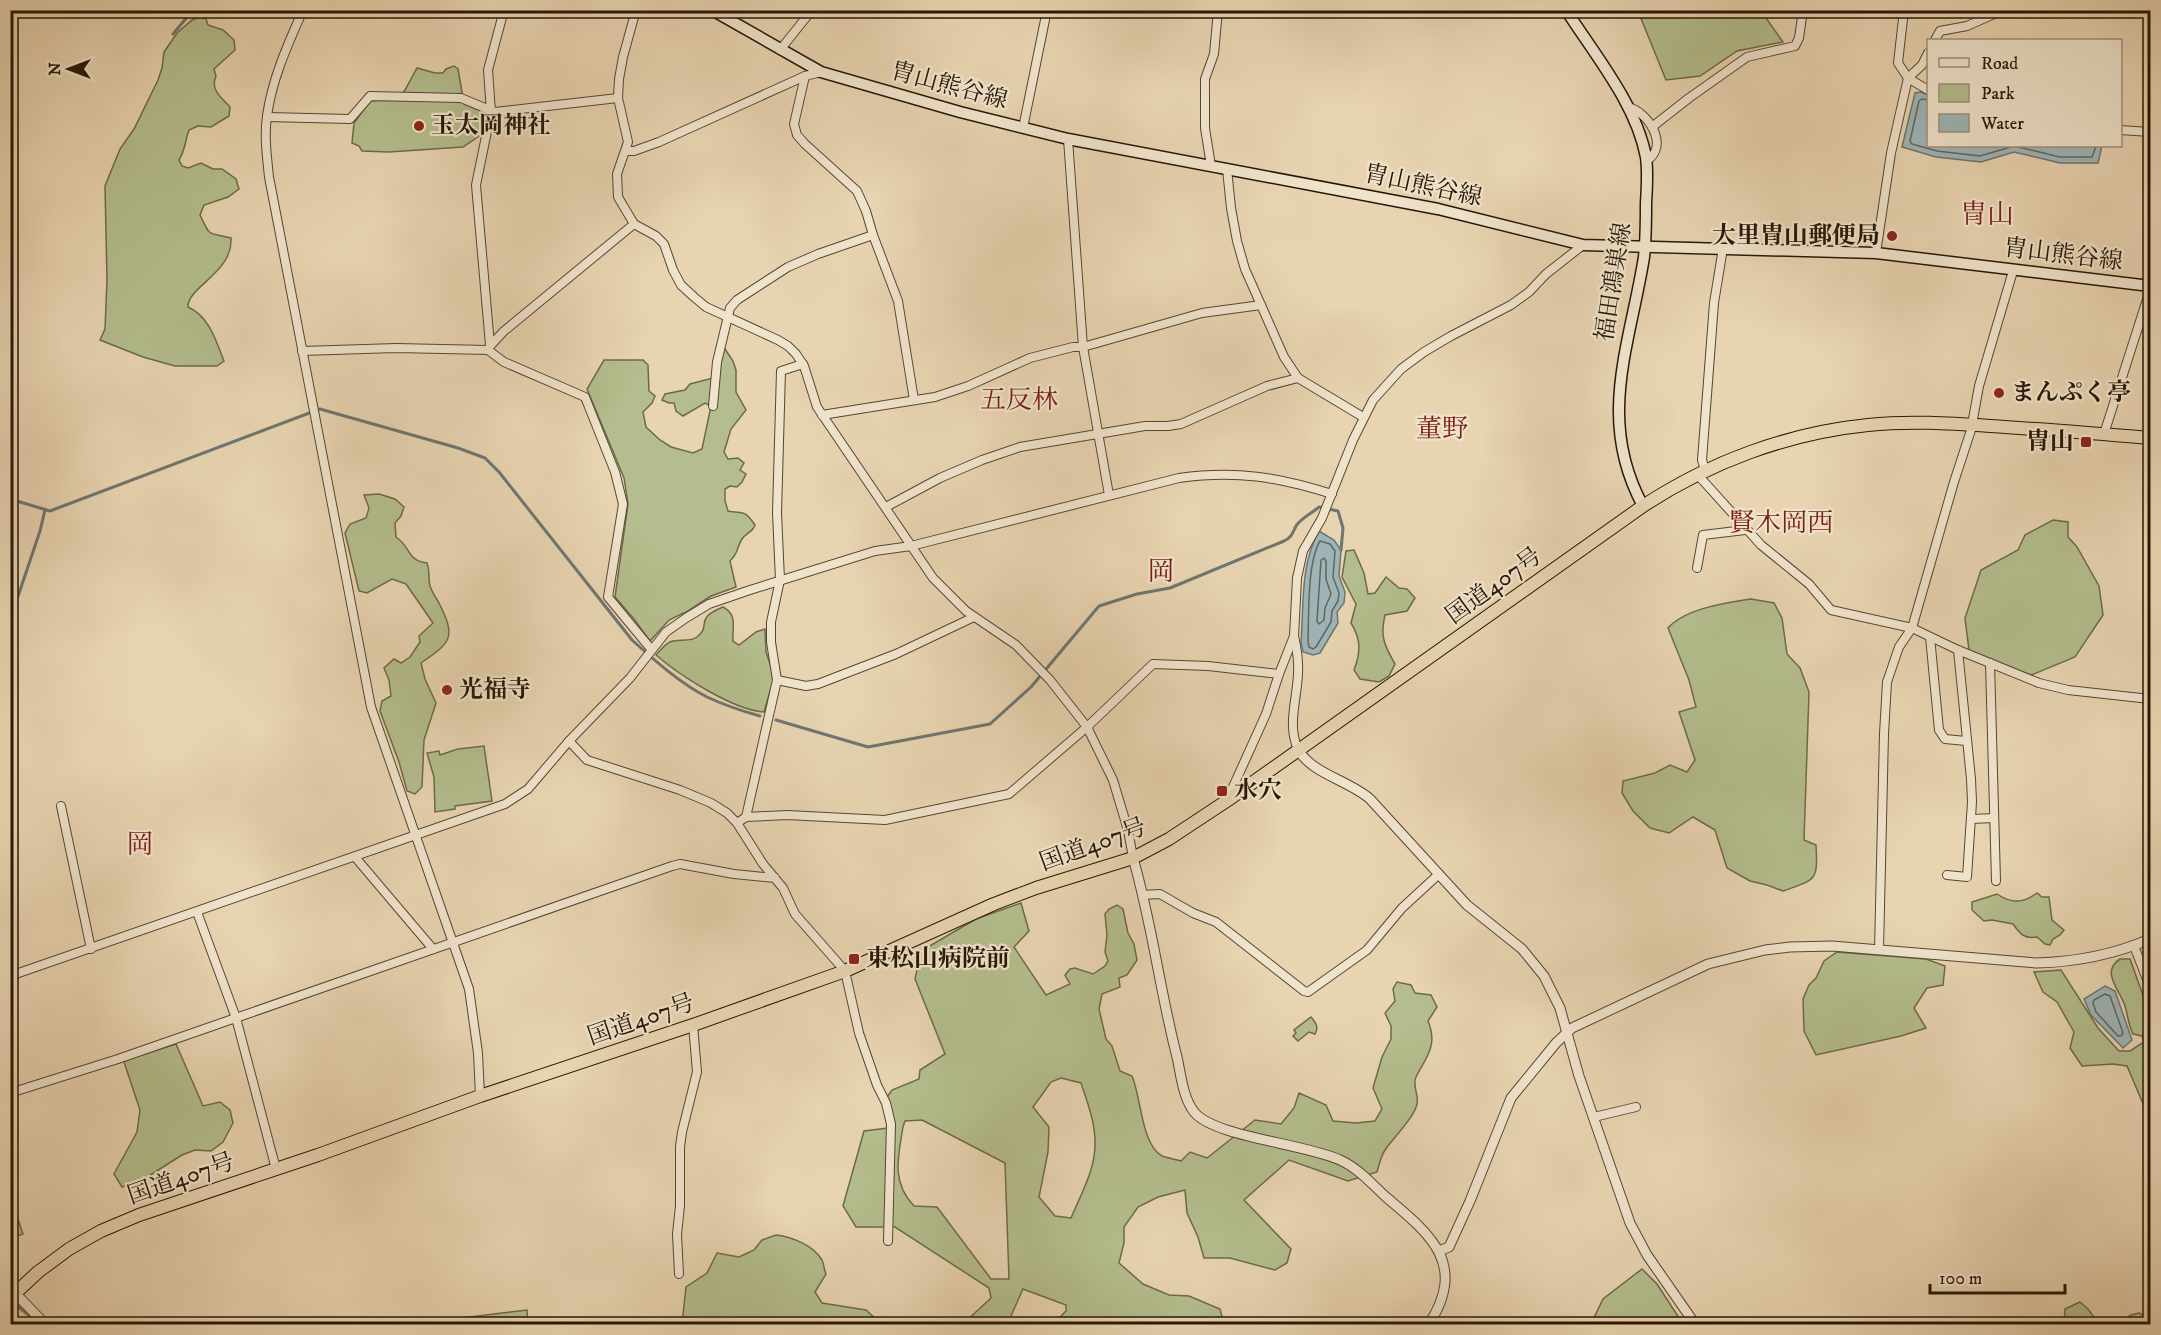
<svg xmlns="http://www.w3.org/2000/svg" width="2161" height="1335" font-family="'IM FELL DW Pica','Noto Serif JP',serif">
  <rect width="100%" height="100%" fill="#e8d4b1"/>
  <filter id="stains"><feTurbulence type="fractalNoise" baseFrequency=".00333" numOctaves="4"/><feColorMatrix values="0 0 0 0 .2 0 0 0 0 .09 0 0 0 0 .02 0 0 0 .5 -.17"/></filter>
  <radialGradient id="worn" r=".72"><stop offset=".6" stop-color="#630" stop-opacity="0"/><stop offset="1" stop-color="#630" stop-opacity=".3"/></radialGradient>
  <g fill="#b4bd8d" stroke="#6d6a49" stroke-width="1.5" fill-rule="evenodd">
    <polygon points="1638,11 1761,11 1783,42 1737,51 1700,76 1666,80"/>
    <path d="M200,17L206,19L208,25L223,30L234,40L235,50L214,69L216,76C210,90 221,97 230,107L229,116L211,127L198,126L189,130C185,141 185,151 179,160L182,166L188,168L201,163L213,169H222L236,179L239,189L228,197L204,205L200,215C211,238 207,232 231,238C233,273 187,287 188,307C209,316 216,341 224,361L217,366H175L143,357L100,340L105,329L107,280L105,186L120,149L134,129L158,80L162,68L164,52L177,33L192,20Z"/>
    <polygon points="454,66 458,69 464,104 481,111 484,123 482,134 463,147 389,152 362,151 359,146 352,143 354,123 370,101 398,99 405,90 417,68 435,73 443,73 446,69"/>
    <path d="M725,349L733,361L736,370V392L746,410L731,429L724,452L728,459L738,458L744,463L740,470L746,474L742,482L737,487L730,486L725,489V501L728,511C744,514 744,509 755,525C753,532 746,533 742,539C736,549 739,552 730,561L736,587L711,596L688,611L669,620L650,641L634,619L615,597L628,504L624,478L587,389L604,360H643L648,365L649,391L655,396L652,403L643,412L646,427L660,440L671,447L693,453L702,449L711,406L705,403L683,416L676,411L674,403H669L662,400L665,394L685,390L690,384L717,377L722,352Z"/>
    <path d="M379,494L395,499L404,507L401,516L395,523L396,537C411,547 407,561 427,563C430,571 428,578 430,586C432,592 436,598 439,603C456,637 452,642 421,663L425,679L436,703L424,740L422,787L415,794L407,791L399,762L380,711L382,701L391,696L389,680L384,668L394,659L401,663L410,657L420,642L419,636L433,623L406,584L392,579L367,593L359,591L345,533L350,524L366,518L369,508L364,495Z"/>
    <polygon points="2053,520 2068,522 2068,537 2077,547 2099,586 2103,615 2075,657 2029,676 1969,650 1965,618 1981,570 2018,550 2025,535"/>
    <path d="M1354,550L1364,573L1368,594L1375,593L1386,577L1399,588L1407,589L1415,598L1407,611L1385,615C1380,636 1384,645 1395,664L1389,676L1379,682L1360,679L1354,670C1361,652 1361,639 1351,623L1356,604L1342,577L1346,551Z"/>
    <path d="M1751,599L1774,603L1782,618L1787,654L1800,668L1809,692L1804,840L1816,845C1818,882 1816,879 1783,891L1767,885L1750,881L1727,868L1715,830L1693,817L1669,833L1650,828L1633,811L1622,793L1623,781L1655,773L1670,765L1687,772L1695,760L1679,712L1696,707L1689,680L1668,628C1686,608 1726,603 1751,599Z"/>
    <path d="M723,607C738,615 732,627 733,641L739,645L756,632L765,629L766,652L771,667L773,681L764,712C733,710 679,675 656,655C660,651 664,645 670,642C678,639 691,642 697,637C712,626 693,619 723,607Z"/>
    <polygon points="484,746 492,801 455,806 455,809 435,812 434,777 427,753 439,751 440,755 458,749"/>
    <path d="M2037,893L2042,897H2049L2052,920L2064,930L2060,935L2053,939L2050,945L2045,944L2037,937C2024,939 2020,934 2013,924L1992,920L1984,921L1972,910V902L1997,894C2012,904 2023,903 2037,893Z"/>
    <path d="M1021,903L1029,931L1014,947L1046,995L1070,984L1065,975L1070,969L1075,968L1093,974L1105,966L1108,961L1105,952L1107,935L1105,914L1109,909L1117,905L1123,909L1128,933L1134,944L1137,960L1127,975L1119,978L1120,987L1102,994L1099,1009L1106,1039L1112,1046L1120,1071L1132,1076C1141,1096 1141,1144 1162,1156C1167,1158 1175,1159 1181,1161L1190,1152L1207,1158L1255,1120L1281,1124L1294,1108L1299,1093L1326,1105L1333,1121L1356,1123L1375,1121L1382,1109L1373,1088L1382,1057L1391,1039V1026L1385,1013L1395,1001L1393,989L1397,982L1411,985L1415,993L1431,995L1437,1007L1428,1021C1438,1045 1427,1056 1416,1077C1412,1085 1419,1095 1417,1104C1414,1118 1393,1138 1385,1150C1381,1156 1379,1165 1377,1172L1348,1181L1289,1160L1244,1200L1291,1249L1287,1263L1275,1270L1230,1258H1204L1198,1237L1187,1213L1185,1190L1158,1197L1138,1207L1124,1227V1243L1119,1263L1143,1284L1169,1295L1189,1296L1220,1309L1224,1324H1058L1059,1318L1066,1311V1305L1023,1289L1011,1316L1013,1324H963L991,1298L989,1288L895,1227H856L843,1206L864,1131L888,1128L892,1112L887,1097L892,1090L919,1079L920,1070L945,1054L915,979L921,951L976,919ZM1061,1078L1081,1083C1087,1101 1095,1122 1095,1142C1096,1168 1081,1194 1071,1218L1055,1216L1039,1197L1048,1152L1049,1127L1033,1107L1051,1082ZM922,1120L1005,1163L1009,1279H991L937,1207L914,1206C891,1182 898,1157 903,1127L905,1121Z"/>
    <polygon points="1837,952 1926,959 1945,966 1943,985 1927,988 1914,1008 1926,1028 1901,1036 1816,1055 1804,1031 1803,999 1809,985 1816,978 1824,961"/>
    <path d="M2120,959H2130L2150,1015V1115L2144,1106L2127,1066L2113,1064L2082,1066L2070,1048L2074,1032L2057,1002L2043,992L2034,972L2061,970L2098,1028L2119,1051H2130L2144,1042L2142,1036L2133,1034C2128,1024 2128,1016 2125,1006C2120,990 2100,972 2120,959Z"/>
    <path d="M1311,1017C1316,1023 1319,1027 1315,1034L1309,1032L1298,1041L1293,1036L1296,1033L1294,1030Z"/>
    <polygon points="176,1044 203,1106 220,1102 230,1110 233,1123 223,1142 211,1151 195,1150 182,1155 144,1179 122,1187 114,1174 137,1132 140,1110 124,1062 128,1059"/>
    <polygon points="11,1199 23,1234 11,1238 10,1238"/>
    <path d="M776,1235C792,1237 813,1245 822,1260C824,1264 824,1270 826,1274L815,1292L822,1303L866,1310L878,1321L879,1324H682L686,1287L707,1273L717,1253L739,1257L754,1250L762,1240Z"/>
    <polygon points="1642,1269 1657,1284 1683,1324 1591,1324 1603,1299"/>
    <polygon points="2080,1302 2088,1309 2099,1324 2064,1324 2065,1309"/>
    <polygon points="527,1310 528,1324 414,1324"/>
    <polygon points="2139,1313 2150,1319 2150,1324 2117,1324 2131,1315"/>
  </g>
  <g fill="#9eb5b8" stroke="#6e7670" stroke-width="1.5">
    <polygon points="1921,92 1928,95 1928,146 2102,146 2098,163 2060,163 2014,152 1981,162 1936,157 1902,147 1915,93"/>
    <path d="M1319,531L1334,540L1341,550L1339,576L1345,592L1344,603L1337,612L1338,623L1320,653L1313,655L1303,652L1301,642C1304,604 1300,565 1319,531Z"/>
    <polygon points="2105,986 2115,991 2132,1040 2123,1048 2091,1015 2084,999"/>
  </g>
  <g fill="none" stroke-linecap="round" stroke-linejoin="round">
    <g stroke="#62665e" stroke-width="1.5">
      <polyline points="1928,100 1922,99 1919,101 1910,141 1912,144 1937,151 1980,156 2014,146 2060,157 2092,157 2096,146"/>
      <path d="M1320,541L1330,544L1335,551L1333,577L1339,593L1338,601L1332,611L1331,622L1316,647L1313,649L1309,647L1308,641C1309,614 1307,563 1320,541Z"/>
      <polygon points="1324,558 1326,561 1326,579 1331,594 1325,608 1324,620 1319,624 1317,621 1321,560"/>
      <polygon points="2105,994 2110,996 2123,1033 2121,1036 2118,1036 2096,1012 2093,1003 2094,1000"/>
    </g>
    <g stroke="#6e7670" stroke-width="3">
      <polyline points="173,34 193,10"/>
      <path d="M10,499L50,511L320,409L458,448L485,458L499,472L632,640C654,660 681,684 707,697C724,705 742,711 760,716"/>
      <polyline points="10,620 40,531 45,510"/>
      <path d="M776,720L868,747L990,724L1031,687L1099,606L1137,594L1170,588L1284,541C1292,537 1292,534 1296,526C1300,519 1312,513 1319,507L1338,511L1343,528L1341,550"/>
      <polyline points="13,1299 17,1306 34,1319"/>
      <polyline points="46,1323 53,1320 56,1324"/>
    </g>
    <g stroke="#564630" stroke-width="10">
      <g id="minor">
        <path d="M303,10C288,44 272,79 267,116C264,136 267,157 269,177L371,707L469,989L478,1053L480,1096"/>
        <polyline points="636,10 623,57 619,79 618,98 628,142 617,174 618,197 634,224 656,236 664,244 673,270 681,285 694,297 706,307 778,340 788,346 796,354 804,366 817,407 933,578 966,611 1016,645 1050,680 1087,727 1113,780 1128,830 1133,858"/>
        <polyline points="1904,10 1898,63 1908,78 1928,90"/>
        <polyline points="1935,40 1940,31 1967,26 2003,10"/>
        <polyline points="780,50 812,10"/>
        <polyline points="805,76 794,124 797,135 805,144 857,191 866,211 873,235 898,301 914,400"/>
        <path d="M1628,107C1649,112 1670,147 1646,161"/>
        <polyline points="267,117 350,119 370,96 461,98 495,112 618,98"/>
        <polyline points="1652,127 1689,98 1747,57 1795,46 1799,38 1803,10"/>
        <polyline points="1023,128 1047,10"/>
        <polyline points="2120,130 2150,132"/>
        <polyline points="1068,139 1083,347 1109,495"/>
        <polyline points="626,151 634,151 659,142 805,76 821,72"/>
        <polyline points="1211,166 1205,128 1205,79 1214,54 1218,10"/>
        <polyline points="1227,169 1231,208 1237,241 1245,269 1284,357 1298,378 1363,417"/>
        <polyline points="1876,253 1891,153 1908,78 1922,65 1928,53"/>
        <polyline points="490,345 476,185 491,112 488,70 504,10"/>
        <polyline points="490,346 504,331 634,224"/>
        <polyline points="302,351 396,348 488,350 504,362 585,397 615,472 623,504 608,597 651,649"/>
        <polyline points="713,406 717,362 730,308 737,300 788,267 818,254 873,235"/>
        <polyline points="822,415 935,397 968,386 1030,358 1073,347 1083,347 1202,313 1261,305"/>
        <polyline points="2104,434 2150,290"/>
        <polyline points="1705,470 1702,460 1714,303 1723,248"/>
        <polyline points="1697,474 1761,545 1809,584 1831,610 1912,628 1958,650 2039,683 2068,690 2150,699"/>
        <polyline points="886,507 940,478 982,460 1020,447 1145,426 1168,426 1181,424 1267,386 1298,378"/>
        <polyline points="1697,568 1703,535 1745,530"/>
        <path d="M1294,636C1297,649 1299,660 1298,674C1297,699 1287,726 1298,749"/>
        <polyline points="1930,637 1939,730 1945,739 1966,741"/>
        <polyline points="1990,663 1996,881"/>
        <polyline points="777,680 806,686 818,684 896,654 974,617"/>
        <polyline points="569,741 587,760 680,790 711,803 727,813 737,823 763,864 783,888 795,914 845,971 859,1033 877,1085 886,1103 891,1124 888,1241"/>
        <polyline points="1228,798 1266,714 1279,674 1294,636 1297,578 1303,551 1322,518 1353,440 1373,400 1401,369 1424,352 1451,336 1511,305 1529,292 1546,274 1583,245"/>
        <polyline points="61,806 91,949"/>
        <polyline points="746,817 777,680 771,642 771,622 780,580 777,513 781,371 803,364"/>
        <polyline points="1971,819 1994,818"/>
        <polyline points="737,823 746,817 787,815 885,820 1009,794 1087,727 1153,664 1208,666 1279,674"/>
        <polyline points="355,857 433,949"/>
        <polyline points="1947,875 1967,877 1972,802 1971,779 1958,650"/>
        <polyline points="1142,895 1160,894 1193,913 1216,922 1304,991 1308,992 1367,950 1402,908 1439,874"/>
        <polyline points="197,912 236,1018 276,1169"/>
        <polyline points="2134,946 2150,987"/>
        <polyline points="1879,950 1884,734 1887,682 1899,647 1912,628 1954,482 1971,430 1979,386 2013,271"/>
        <path d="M10,976L505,804L528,789L569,741L630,678L666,632L686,618L709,604L750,590L875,551L911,546L1179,478C1236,470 1278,477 1332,494"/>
        <polyline points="10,1093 118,1059 672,866 680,864 734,874 775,878"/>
        <polyline points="1594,1117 1636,1107"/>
        <polyline points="679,1274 677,1234 680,1206 680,1147 682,1132 697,1072 693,1025"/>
      </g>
    </g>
    <g stroke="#564630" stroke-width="11">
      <g id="tertiary">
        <path d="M1298,749C1310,773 1350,781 1370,799L1467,905L1522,949L1544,976L1560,1008L1579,1076L1630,1223L1647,1255L1695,1324"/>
        <path d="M1133,858C1152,923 1160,992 1177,1057C1181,1075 1183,1099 1195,1113C1216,1137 1306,1144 1340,1160C1358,1168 1372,1184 1386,1197C1430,1234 1468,1264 1429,1324"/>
        <path d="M1439,1251L1449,1247L1470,1201L1511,1098L1556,1043L1572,1028L1708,964L1765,950L1790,947L1832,946L2036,963C2076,962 2113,955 2150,939"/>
        <polyline points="15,1293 45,1324"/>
      </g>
    </g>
    <g stroke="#261705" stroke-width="13">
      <g id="secondary">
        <polyline points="712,10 821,72 960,112 1068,139 1438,209 1583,245 1876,253 2150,286"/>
        <path d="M1566,10C1595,55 1636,104 1646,157C1648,172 1647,188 1646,203C1646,221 1646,239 1644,257C1630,345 1596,420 1643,506"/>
      </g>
    </g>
    <g stroke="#261705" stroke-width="14">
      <path id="trunk" d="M10,1298L38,1272L69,1249L101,1231L139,1215L318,1155L480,1096L693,1025L845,971L994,904L1036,888L1133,858L1169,839L1228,800L1643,506C1710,462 1788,433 1868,425C1914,420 1959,424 2005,427C2053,430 2102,434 2150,438"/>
    </g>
    <use href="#minor" stroke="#f0e3cc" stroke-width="8"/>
    <use href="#tertiary" stroke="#f0e3cc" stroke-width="9"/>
    <use href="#secondary" stroke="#f0e3cc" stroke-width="10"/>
    <use href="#trunk" stroke="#e8d4b1" stroke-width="12"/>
  </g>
  <g fill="#8f2418" stroke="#f0e3cc" stroke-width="2">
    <circle cx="419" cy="126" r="6"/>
    <circle cx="1892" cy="236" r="6"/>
    <circle cx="1999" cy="393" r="6"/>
    <rect x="2080" y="436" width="12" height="12" rx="3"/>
    <circle cx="447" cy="690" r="6"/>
    <rect x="1216" y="785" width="12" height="12" rx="3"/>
    <rect x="848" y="953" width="12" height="12" rx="3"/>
  </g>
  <g text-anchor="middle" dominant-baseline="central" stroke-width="4.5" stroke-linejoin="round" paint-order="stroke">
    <g font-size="24" fill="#261705" stroke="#f0e3cc">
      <text transform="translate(949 86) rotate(15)">胄山熊谷線</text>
      <text transform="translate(1423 186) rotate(12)">胄山熊谷線</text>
      <text transform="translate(2063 255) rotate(7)">胄山熊谷線</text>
      <text transform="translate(1614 282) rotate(-81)">福田鴻巣線</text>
      <text transform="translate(1494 586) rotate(-36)">国道407号</text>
      <text transform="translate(1093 845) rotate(-20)">国道407号</text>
      <text transform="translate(641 1020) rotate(-19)">国道407号</text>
      <text transform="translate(181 1179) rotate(-19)">国道407号</text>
    </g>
    <g font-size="24" font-weight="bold" fill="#261705" stroke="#f0e3cc" text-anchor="start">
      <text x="431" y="126">玉太岡神社</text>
      <text x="1880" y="236" text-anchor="end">大里冑山郵便局</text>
      <text x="2011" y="393">まんぷく亭</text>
      <text x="2074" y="442" text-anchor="end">冑山</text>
      <text x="459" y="690">光福寺</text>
      <text x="1234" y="791">水穴</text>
      <text x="866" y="959">東松山病院前</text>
    </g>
    <g font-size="26" fill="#7a1f14" stroke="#f0e3cc">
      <text x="1019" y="400">五反林</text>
      <text x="1442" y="429">董野</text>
      <text x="1781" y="523">賢木岡西</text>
    </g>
    <g font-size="27" fill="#7a1f14" stroke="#f0e3cc">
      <text x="1987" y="215">冑山</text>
      <text x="1161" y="572">岡</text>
      <text x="140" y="845">岡</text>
    </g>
  </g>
  <rect width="2161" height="1335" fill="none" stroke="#e8d4b1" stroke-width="36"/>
  <rect x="12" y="12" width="2137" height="1311" fill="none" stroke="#261705" stroke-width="3"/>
  <rect x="18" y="18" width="2125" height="1299" fill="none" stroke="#261705" stroke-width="1.5"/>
  <rect x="1927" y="39" width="195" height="108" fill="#f0e3cc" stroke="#9f917c" stroke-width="1.5"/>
  <rect x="1939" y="58" width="30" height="9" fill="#f0e3cc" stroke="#9f917c" stroke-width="1.5"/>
  <text x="1981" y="69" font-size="18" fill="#261705">Road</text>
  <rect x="1939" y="84" width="30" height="18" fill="#b4bd8d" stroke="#9f917c" stroke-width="1.5"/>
  <text x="1981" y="99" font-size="18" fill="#261705">Park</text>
  <rect x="1939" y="114" width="30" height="18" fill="#9eb5b8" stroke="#9f917c" stroke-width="1.5"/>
  <text x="1981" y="129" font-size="18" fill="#261705">Water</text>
  <g transform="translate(69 69) rotate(270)" stroke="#f0e3cc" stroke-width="4.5" paint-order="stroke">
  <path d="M0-4.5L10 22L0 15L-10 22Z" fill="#261705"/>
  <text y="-9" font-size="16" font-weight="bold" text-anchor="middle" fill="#261705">N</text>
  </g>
  <path d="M1930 1284v9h135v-9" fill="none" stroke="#261705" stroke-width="3"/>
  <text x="1939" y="1284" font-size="18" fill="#261705" stroke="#f0e3cc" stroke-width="4.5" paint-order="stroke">100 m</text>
  <rect width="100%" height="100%" filter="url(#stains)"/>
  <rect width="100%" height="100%" fill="url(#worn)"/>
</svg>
